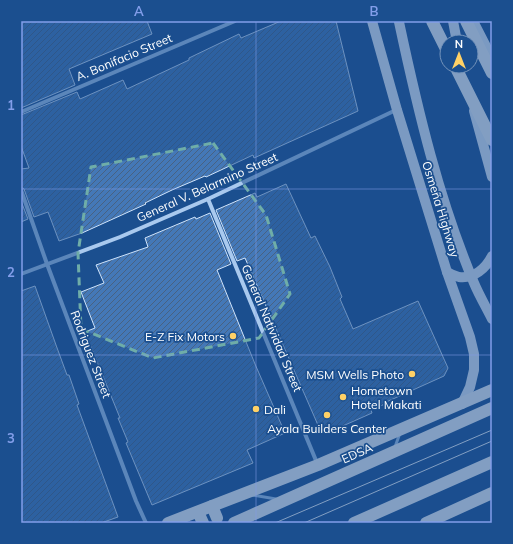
<svg xmlns="http://www.w3.org/2000/svg" width="513" height="544" font-family="Mulish,sans-serif">
  <defs>
    <pattern id="building-hatch" width="6" height="6" patternUnits="userSpaceOnUse"><rect width="6" height="6" fill="#4478b7"/><path d="M-1 1l2-2M0 6l6-6M5 7l2-2" fill="none" stroke="#486282"/></pattern>
  </defs>
  <rect width="100%" height="100%" fill="#1b4f8f"/>
  <g fill="url(#building-hatch)" stroke="#cfe3fa">
    <polygon points="21,21 147,21 152,34 69,69 75,85 21,108"/>
    <polygon points="281,21 336,21 358,111 254,158 253,155 206,177 205,176 172,190 145,203 146,204 82,233 59,241 48,212 34,217 24,189 21,187 21,169 29,168 21,146 21,115 77,92 80,99 123,80 127,89 189,60 189,58 239,34 241,38"/>
    <polygon points="286,184 311,238 315,236 330,267 342,297 340,299 353,329 418,301 448,368 444,376 384,403 385,404 371,410 372,413 336,429 335,426 321,432 245,258 237,261 216,210 255,193 257,197"/>
    <polygon points="21,201 28,219 21,222"/>
    <polygon points="210,213 231,264 217,270 255,364 285,433 247,450 253,463 152,505 126,443 128,442 118,418 120,418 85,332 95,328 81,292 104,283 96,265 148,247 145,238 195,217 196,219"/>
    <polygon points="35,286 56,345 67,375 69,375 79,404 77,405 118,517 101,523 21,523 21,291"/>
  </g>
  <g fill="none" stroke-linecap="round" stroke-linejoin="round">
    <g stroke="#a9c9ee" stroke-width="3">
      <polyline points="395,447 400,433"/>
      <polyline points="252,495 276,499"/>
    </g>
    <g stroke="#a9c9ee" stroke-width="4">
      <polyline points="21,112 235,21"/>
      <polyline points="21,190 47,264 136,501 146,523"/>
      <polyline points="208,199 317,463"/>
      <polyline points="21,274 120,237 208,199 396,110"/>
    </g>
    <g stroke="#f0f6ff" stroke-width="10">
      <polyline points="372,21 397,110 447,272 470,337 474,354 474,370 470,387 462,404"/>
      <polyline points="453,21 457,42"/>
      <polyline points="473,21 492,58"/>
      <polyline points="474,111 492,177"/>
      <path d="M447,272C450,274 455,276 459,277C474,279 486,268 492,256"/>
    </g>
    <g stroke="#fff" stroke-width="12">
      <polyline points="432,21 447,51"/>
      <polyline points="466,21 492,73"/>
      <polyline points="212,506 217,518"/>
      <polyline points="198,512 203,523"/>
      <polyline points="168,523 318,465 492,390"/>
      <polyline points="426,523 492,493"/>
    </g>
    <g stroke="#fff" stroke-width="1">
      <polyline points="275,523 492,430"/>
      <polyline points="304,523 492,441"/>
    </g>
    <path stroke="#f0f6ff" stroke-width="10" d="M399,22C418,111 439,200 474,283C479,295 486,307 492,319"/>
    <g stroke="#fff" stroke-width="12">
      <polyline points="455,66 492,140"/>
      <polyline points="234,523 492,408"/>
      <polyline points="354,523 492,462"/>
    </g>
  </g>
  <path d="M0 0H513V544H0ZM213,143L266,215L290,294L259,338L153,358L81,329L78,253L91,167Z" fill="#1b4f8f" fill-opacity=".55" fill-rule="evenodd"/>
  <path fill="none" stroke="#6fada8" stroke-width="3" stroke-dasharray="8 5" stroke-linejoin="round" d="M213,143L266,215L290,294L259,338L153,358L81,329L78,253L91,167Z"/>
  <path fill="none" stroke="#839eea" stroke-width="1" stroke-opacity="0.55" d="M256,21V523M21,189H492M21,355H492"/>
  <g fill="#ffd166" stroke="#1b4f8f" stroke-width="1.5">
    <circle cx="233" cy="336" r="4"/>
    <circle cx="412" cy="374" r="4"/>
    <circle cx="343" cy="397" r="4"/>
    <circle cx="256" cy="409" r="4"/>
    <circle cx="327" cy="415" r="4"/>
  </g>
  <g text-anchor="middle" dominant-baseline="central" stroke-width="3.5" stroke-linejoin="round" paint-order="stroke">
    <g font-size="12" fill="#fff" stroke="#1b4f8f">
      <text transform="translate(124 57) rotate(-23)">A. Bonifacio Street</text>
      <text transform="translate(207 187) rotate(-24)">General V. Belarmino Street</text>
      <text transform="translate(441 209) rotate(73)">Osmeña Highway</text>
      <text transform="translate(272 328) rotate(67)">General Natividad Street</text>
      <text transform="translate(91 354) rotate(69)">Rodriguez Street</text>
      <text transform="translate(357 453) rotate(-24)">EDSA</text>
    </g>
    <g font-size="12" fill="#fff" stroke="#1b4f8f" text-anchor="end">
      <text x="225" y="336">E-Z Fix Motors</text>
      <text x="404" y="374">MSM Wells Photo</text>
      <text x="351" y="390" text-anchor="start">Hometown<tspan x="351" dy="14">Hotel Makati</tspan></text>
      <text x="264" y="409" text-anchor="start">Dali</text>
      <text x="327" y="428" text-anchor="middle">Ayala Builders Center</text>
    </g>
  </g>
  <rect width="513" height="544" fill="none" stroke="#1b4f8f" stroke-width="44"/>
  <g transform="translate(459 54)"><circle r="19" fill="#1b4f8f" stroke="#7695bc"/>
  <path d="M0-3L7 15L0 10L-7 15Z" fill="#ffd166"/>
  <text y="-6" font-size="11" font-weight="bold" text-anchor="middle" fill="#ffffff">N</text>
  </g>
  <rect x="22" y="22" width="469" height="500" fill="none" stroke="#839eea" stroke-width="1.5"/>
  <g font-size="13" text-anchor="middle" font-weight="bold" fill="#839eea">
    <text x="139" y="16">A</text>
    <text x="374" y="16">B</text>
    <text x="11" y="110">1</text>
    <text x="11" y="277">2</text>
    <text x="11" y="443">3</text>
  </g>
</svg>
